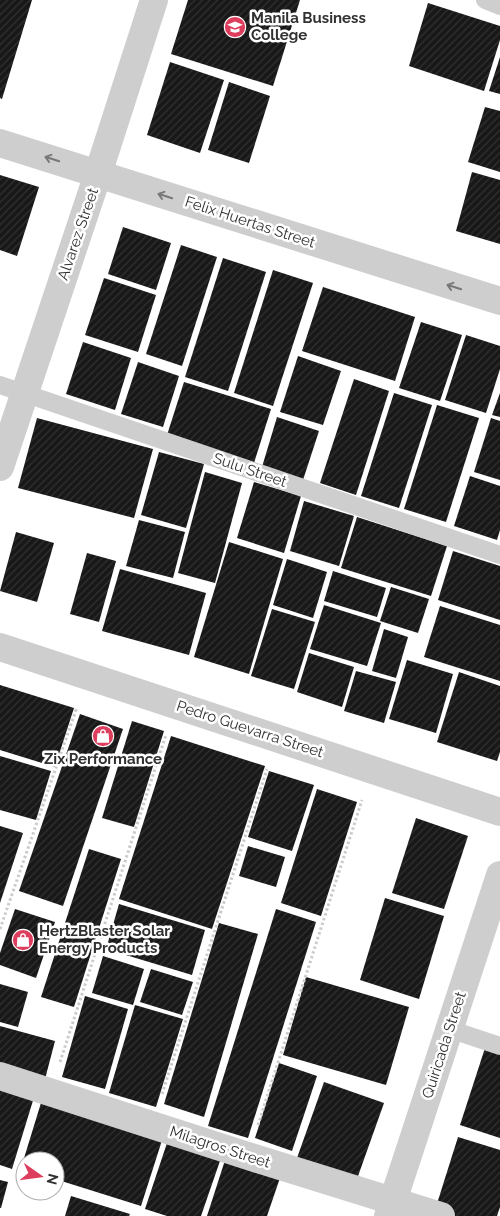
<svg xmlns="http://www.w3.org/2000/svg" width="500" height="1216" font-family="Raleway,sans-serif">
  <defs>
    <pattern id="building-hatch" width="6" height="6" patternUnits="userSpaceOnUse" patternTransform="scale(1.25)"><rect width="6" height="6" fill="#181818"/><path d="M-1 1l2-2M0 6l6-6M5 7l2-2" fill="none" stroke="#313131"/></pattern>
  </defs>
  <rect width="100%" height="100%" fill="#fff"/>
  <g fill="url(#building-hatch)">
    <polygon points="0,0 32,0 2,99 0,98"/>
    <polygon points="188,0 300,0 273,86 171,54"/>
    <polygon points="428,3 500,26 500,40 484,91 409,66"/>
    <polygon points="500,57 500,94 489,91"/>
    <polygon points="170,62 224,80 200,153 147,135"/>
    <polygon points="229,82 270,96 249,163 208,150"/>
    <polygon points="485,107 500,111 500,172 468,162"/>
    <polygon points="472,172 500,180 500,244 456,231"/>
    <polygon points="0,175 39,187 17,256 0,250"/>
    <polygon points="123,227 171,243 156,290 108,274"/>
    <polygon points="181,245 217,257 182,366 146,354"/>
    <polygon points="223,258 266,272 228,391 185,377"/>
    <polygon points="273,270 313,283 273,406 234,393"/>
    <polygon points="104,278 156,295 138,352 85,335"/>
    <polygon points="323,287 415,317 395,381 302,351"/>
    <polygon points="421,322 462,335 440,401 399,388"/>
    <polygon points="466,335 500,346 500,369 486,413 445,400"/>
    <polygon points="83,342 131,358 115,410 66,394"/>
    <polygon points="298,356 341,371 323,425 280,412"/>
    <polygon points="138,362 179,376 163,427 121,414"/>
    <polygon points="354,379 389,391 356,495 320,483"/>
    <polygon points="184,382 271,409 254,463 167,435"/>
    <polygon points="394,393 432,405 399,508 361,496"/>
    <polygon points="500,393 500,417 492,415"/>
    <polygon points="437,405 479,418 446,522 404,509"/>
    <polygon points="277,417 319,431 303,480 262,467"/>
    <polygon points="37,418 153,449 134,518 18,488"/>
    <polygon points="491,418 500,421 500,480 474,472"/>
    <polygon points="159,452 204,464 186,528 141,515"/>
    <polygon points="205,472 242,483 215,583 178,573"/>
    <polygon points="470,476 500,486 500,530 497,540 454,526"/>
    <polygon points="254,482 301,496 284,553 237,538"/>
    <polygon points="304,501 354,516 339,566 290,551"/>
    <polygon points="357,517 447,546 431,596 341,568"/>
    <polygon points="139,520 185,532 173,578 126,566"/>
    <polygon points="16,532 54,543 37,602 0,591"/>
    <polygon points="229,542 283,559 249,674 194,657"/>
    <polygon points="453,551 500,566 500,620 438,600"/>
    <polygon points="87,553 116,561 99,622 70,614"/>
    <polygon points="287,559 327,572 313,618 273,605"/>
    <polygon points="120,569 206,593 189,655 102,631"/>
    <polygon points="333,571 386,588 377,617 324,601"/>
    <polygon points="391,587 429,599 418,633 380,621"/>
    <polygon points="324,605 381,623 367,666 310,649"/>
    <polygon points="440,606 500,625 500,681 424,657"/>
    <polygon points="272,609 315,622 294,689 251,676"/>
    <polygon points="384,629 408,637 396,678 372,671"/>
    <polygon points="309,653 354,667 342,707 297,692"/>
    <polygon points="407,660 453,674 436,733 389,719"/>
    <polygon points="356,671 396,682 384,723 344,711"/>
    <polygon points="459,672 500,686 500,752 497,761 437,742"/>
    <polygon points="0,685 74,708 55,767 0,750"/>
    <polygon points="80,714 123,729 63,906 19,891"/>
    <polygon points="132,721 164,731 134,827 102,818"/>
    <polygon points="171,736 265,766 212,929 119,899"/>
    <polygon points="0,756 51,771 36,820 0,810"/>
    <polygon points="269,771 314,785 292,851 248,837"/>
    <polygon points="317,789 357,802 321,916 281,903"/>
    <polygon points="416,818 468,836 444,909 392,893"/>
    <polygon points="0,826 23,833 0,903"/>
    <polygon points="248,846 285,857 276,887 239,876"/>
    <polygon points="89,849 121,859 74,1007 41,997"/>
    <polygon points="385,898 444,916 419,999 360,980"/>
    <polygon points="119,904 205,930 192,975 106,949"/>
    <polygon points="15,909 55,922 36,978 0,965 0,953"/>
    <polygon points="276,909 316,922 248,1138 208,1126"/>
    <polygon points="219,923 258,934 204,1117 164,1104"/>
    <polygon points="103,956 144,969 133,1005 92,993"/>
    <polygon points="151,969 193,982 182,1015 140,1002"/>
    <polygon points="306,977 409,1007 386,1085 283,1055"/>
    <polygon points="0,984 28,992 18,1027 0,1022"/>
    <polygon points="85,996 128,1009 105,1089 62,1077"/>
    <polygon points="135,1005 183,1019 156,1107 109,1093"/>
    <polygon points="0,1026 55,1041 44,1083 0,1071"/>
    <polygon points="485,1048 500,1053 500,1138 460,1125"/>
    <polygon points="279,1063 317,1076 292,1151 255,1138"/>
    <polygon points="324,1082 384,1103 357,1179 297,1158"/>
    <polygon points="0,1083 35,1094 12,1169 0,1165"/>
    <polygon points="44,1093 165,1131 141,1206 55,1179 55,1161 25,1161 25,1169 21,1168"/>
    <polygon points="458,1137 500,1150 500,1207 497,1216 454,1216 435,1210"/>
    <polygon points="168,1140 221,1158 201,1216 167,1216 145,1209"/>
    <polygon points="227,1154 282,1172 267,1216 207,1216"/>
    <polygon points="0,1180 8,1182 1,1208 0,1208"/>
    <polygon points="71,1196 130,1214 129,1216 65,1216"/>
  </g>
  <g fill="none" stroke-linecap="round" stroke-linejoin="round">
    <g stroke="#cbcbcb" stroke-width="3" stroke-dasharray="2.5 2.5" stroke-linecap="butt">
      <polyline points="0,929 77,707"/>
      <polyline points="60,1062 166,735"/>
      <polyline points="162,1094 267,769"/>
      <polyline points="258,1125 362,800"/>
    </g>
    <g stroke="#cecece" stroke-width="18">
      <polyline points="485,0 500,6"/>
      <polyline points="0,385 500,555"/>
      <polyline points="449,1029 500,1046"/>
    </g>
    <g stroke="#cecece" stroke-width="28">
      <polyline points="0,467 98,174 154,0"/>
      <polyline points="0,647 500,812"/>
      <polyline points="0,1076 248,1156 441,1216"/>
    </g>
    <g stroke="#cecece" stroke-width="28">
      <polyline points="0,143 500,301"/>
      <polyline points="388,1216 500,875"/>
    </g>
  </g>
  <defs><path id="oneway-shaft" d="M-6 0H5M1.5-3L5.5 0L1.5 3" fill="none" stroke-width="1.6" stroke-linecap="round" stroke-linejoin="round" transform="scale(1.25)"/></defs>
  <g stroke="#787878">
    <use href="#oneway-shaft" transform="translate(52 159) rotate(-162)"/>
    <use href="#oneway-shaft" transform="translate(165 196) rotate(-162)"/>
    <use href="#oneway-shaft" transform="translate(454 287) rotate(-162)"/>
  </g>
  <defs>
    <g id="university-disc" transform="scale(1.125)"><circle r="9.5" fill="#dd3e5d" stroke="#fff"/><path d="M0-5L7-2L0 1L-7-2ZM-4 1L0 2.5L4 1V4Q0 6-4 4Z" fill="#fff"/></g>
    <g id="shop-disc" transform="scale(1.125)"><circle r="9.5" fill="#dd3e5d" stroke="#fff"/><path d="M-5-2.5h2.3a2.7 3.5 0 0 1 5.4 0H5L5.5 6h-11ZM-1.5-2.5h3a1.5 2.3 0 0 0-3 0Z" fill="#fff"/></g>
  </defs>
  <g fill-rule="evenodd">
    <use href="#university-disc" x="235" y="27"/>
    <use href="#shop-disc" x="103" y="736"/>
    <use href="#shop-disc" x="23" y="940"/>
  </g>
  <g text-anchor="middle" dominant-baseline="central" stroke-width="5" stroke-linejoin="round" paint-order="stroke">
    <g font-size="15" font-weight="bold" fill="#313131" stroke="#fff" text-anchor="start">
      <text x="251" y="18">Manila Business<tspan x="251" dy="17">College</tspan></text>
      <text x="103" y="759" text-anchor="middle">Zix Performance</text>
      <text x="39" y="931">HertzBlaster Solar<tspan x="39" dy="17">Energy Products</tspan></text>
    </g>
    <g font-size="15" fill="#313131" stroke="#fff">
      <text transform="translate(250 222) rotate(18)">Felix Huertas Street</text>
      <text transform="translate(78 234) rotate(-71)">Alvarez Street</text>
      <text transform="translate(250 470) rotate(19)">Sulu Street</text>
      <text transform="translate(250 729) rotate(18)">Pedro Guevarra Street</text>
      <text transform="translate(444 1045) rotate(-72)">Quiricada Street</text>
      <text transform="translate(220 1147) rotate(18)">Milagros Street</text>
    </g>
  </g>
  <g transform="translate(40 1176) rotate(104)"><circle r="24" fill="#ffffff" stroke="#adadad"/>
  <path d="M0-4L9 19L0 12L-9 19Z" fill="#dd3e5d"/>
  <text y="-8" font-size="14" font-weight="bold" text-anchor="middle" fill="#313131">N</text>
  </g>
</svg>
